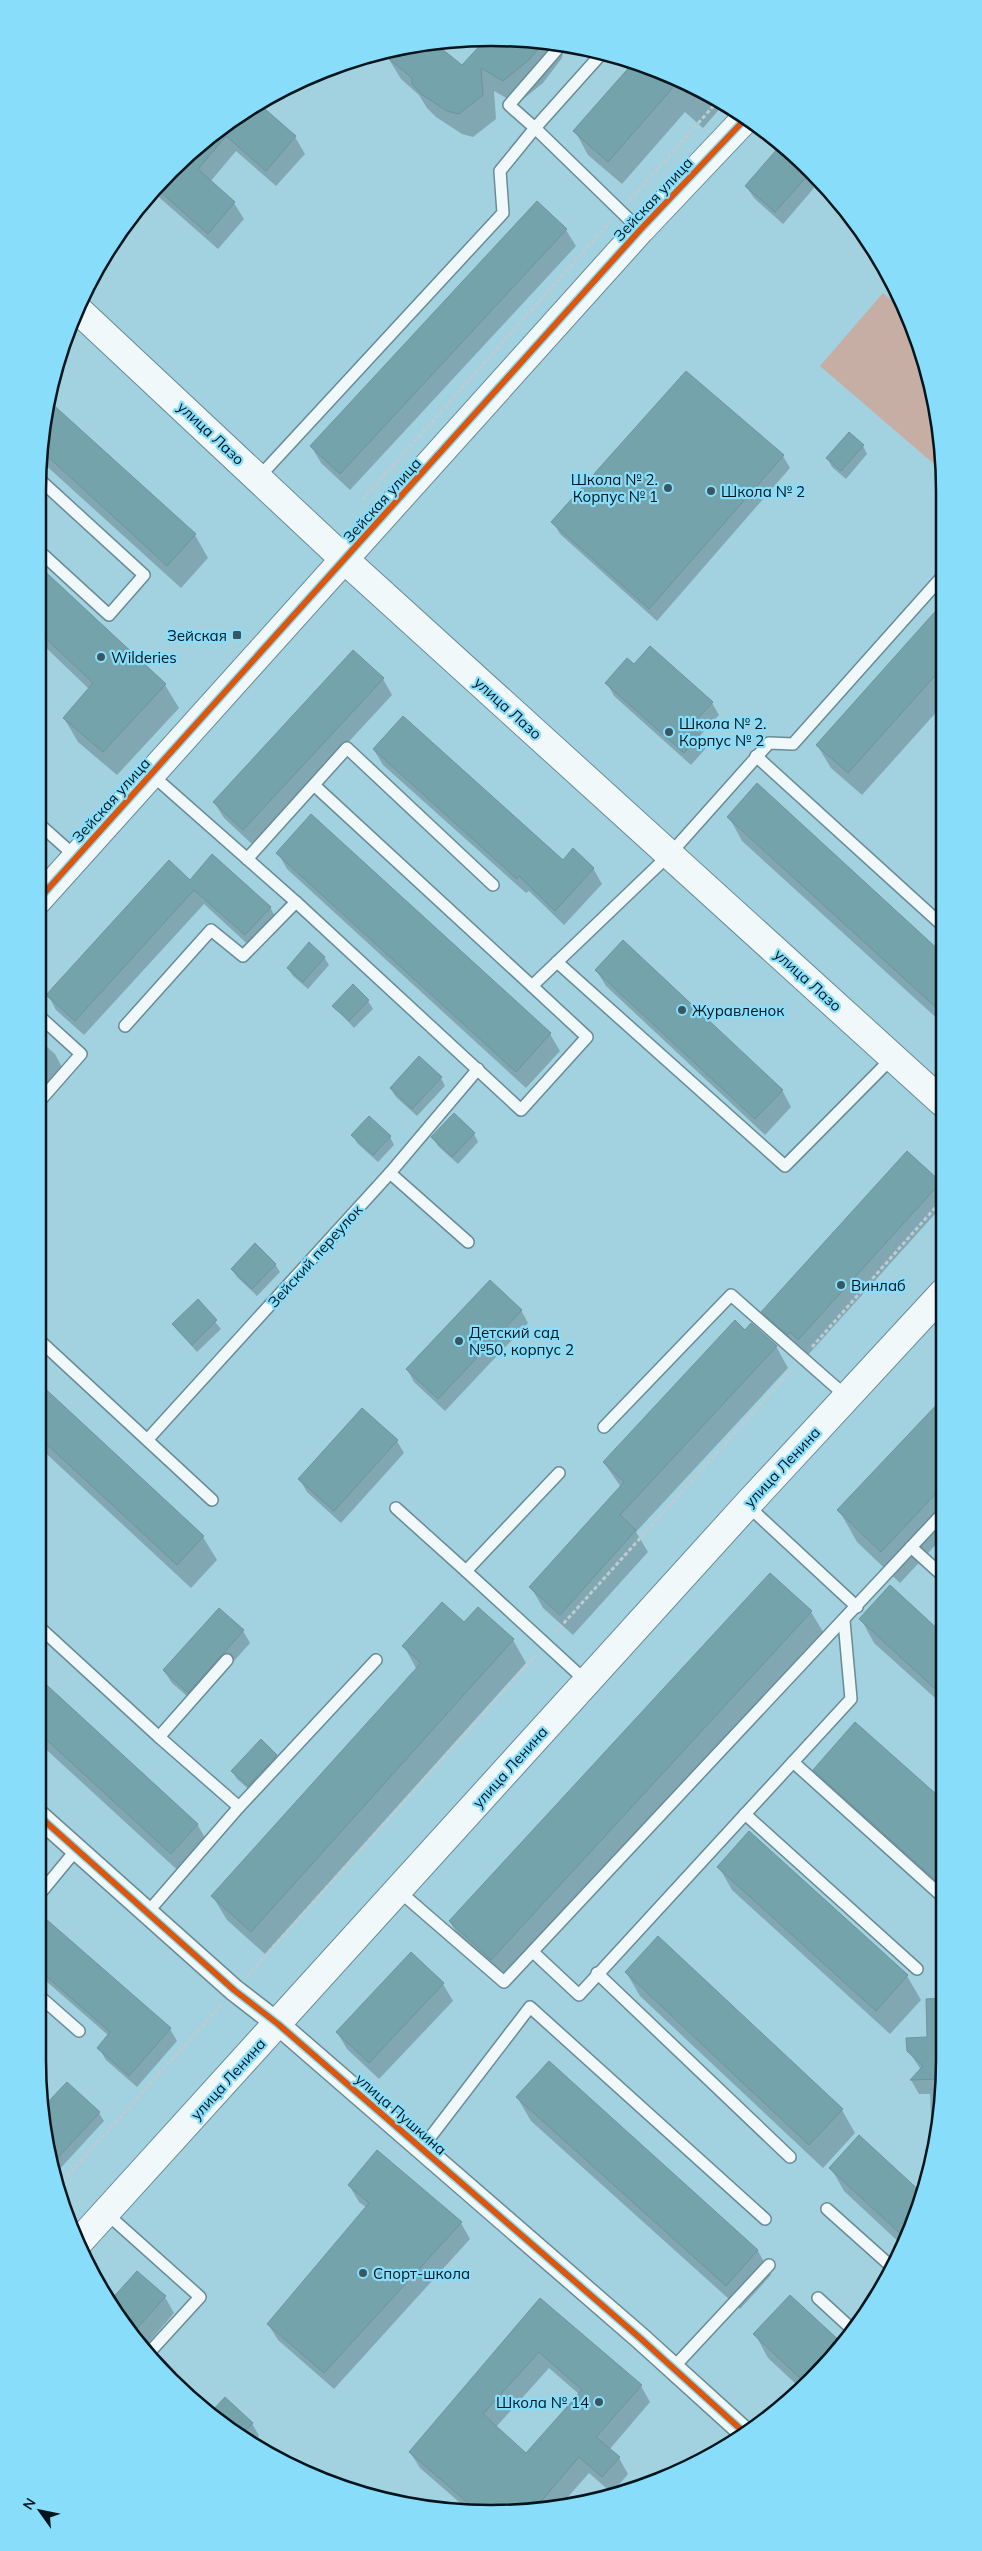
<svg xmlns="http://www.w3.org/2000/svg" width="982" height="2551" font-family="Mulish,sans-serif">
  <rect width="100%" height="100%" fill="#a2d1e0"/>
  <polygon fill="#c7aea4" points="883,293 910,317 941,432 941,470 820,366"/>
  <g fill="#0003" fill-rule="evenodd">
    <polygon points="521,38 564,46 562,58 543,83 517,104 494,91 496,119 473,137 462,134 436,117 427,108 419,95 401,79 387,56 462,67 487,40"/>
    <polygon points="633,64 723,105 703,128 685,112 622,184 588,155 575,131"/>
    <polygon points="257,104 295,137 305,154 276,186 236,151 210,182 234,203 244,219 218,249 153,192 192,150"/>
    <polygon points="807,175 814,188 783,224 754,198 746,186"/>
    <polygon points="566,230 576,246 350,490 321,463 311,446"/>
    <polygon points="49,403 195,535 208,558 181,588 41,461"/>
    <polygon points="863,446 867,454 846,479 832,467 828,459"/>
    <polygon points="783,456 790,468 657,621 560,534 553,522"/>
    <polygon points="38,567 165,685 179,708 117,775 78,742 64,718 89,689 38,640"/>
    <polygon points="941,607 941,707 862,795 831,768 817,745"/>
    <polygon points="634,666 712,703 719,715 699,737 706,748 691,765 614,696 607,683"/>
    <polygon points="383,679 392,695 253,845 224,818 214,802"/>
    <polygon points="374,750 563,861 593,868 602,884 564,925 529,891 526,893 383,765"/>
    <polygon points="311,816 550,1034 560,1051 526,1088 287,869 278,853"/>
    <polygon points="729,817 942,955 942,1023 742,841"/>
    <polygon points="190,881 270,907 278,922 254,950 204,904 84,1035 56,1010 48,995"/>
    <polygon points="324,957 329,965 308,989 293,976 288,968"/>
    <polygon points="596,970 782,1090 791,1107 765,1135 606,986"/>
    <polygon points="368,1001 373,1009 354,1028 334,1006"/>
    <polygon points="38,1039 55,1054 64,1071 38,1100"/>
    <polygon points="441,1078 445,1086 417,1116 396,1097 391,1089"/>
    <polygon points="474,1134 478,1142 458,1164 438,1146 433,1138"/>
    <polygon points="353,1135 390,1137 394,1145 378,1162 357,1143"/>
    <polygon points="940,1183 942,1187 942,1206 808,1355 800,1348 797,1350 772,1328 763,1312"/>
    <polygon points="275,1264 280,1272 257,1296 237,1277 232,1269"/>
    <polygon points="198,1301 221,1329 197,1352 173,1325"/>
    <polygon points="521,1310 528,1323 445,1411 414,1382 407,1369"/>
    <polygon points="745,1331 776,1346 788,1368 636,1532 648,1552 573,1635 543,1608 531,1587 621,1487 604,1463"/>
    <polygon points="38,1383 203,1537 217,1560 191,1588 38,1446"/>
    <polygon points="943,1400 943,1537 900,1583 857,1542 839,1510"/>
    <polygon points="397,1441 404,1453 341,1523 307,1492 300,1480"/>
    <polygon points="890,1587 943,1636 944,1706 874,1643 861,1619"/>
    <polygon points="219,1610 243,1631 250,1643 196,1704 172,1683 164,1671"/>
    <polygon points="811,1612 825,1635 505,1983 464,1945 450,1922"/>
    <polygon points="464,1624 513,1640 526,1663 265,1954 227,1920 213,1897 417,1670 404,1646"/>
    <polygon points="38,1678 197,1824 211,1848 185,1877 38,1742"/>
    <polygon points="276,1756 281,1764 253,1793 237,1779 232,1771"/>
    <polygon points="814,1770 944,1803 944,1898 828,1793"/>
    <polygon points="749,1833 907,1976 921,2000 890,2034 732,1890 719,1867"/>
    <polygon points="46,1921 170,2029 177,2041 137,2087 106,2060 99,2048 109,2036 38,1974 38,1931"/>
    <polygon points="411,1954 443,1984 453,2001 379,2079 347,2049 337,2032"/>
    <polygon points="626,1972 842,2110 855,2133 823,2168 640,1996"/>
    <polygon points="944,1999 944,2060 936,2126 931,2117 930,2094 919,2094 911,2080 921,2070 908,2050 929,2038 928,2000"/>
    <polygon points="38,2018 44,2028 38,2036"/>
    <polygon points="549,2062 758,2251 771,2275 740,2309 531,2121 517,2097"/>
    <polygon points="67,2083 99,2113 104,2121 56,2173 45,2107"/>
    <polygon points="831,2168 922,2196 903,2246 844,2191"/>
    <polygon points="349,2185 461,2223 470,2239 334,2389 278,2340 268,2324 367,2208 359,2202"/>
    <polygon points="165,2297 174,2313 143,2349 110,2303"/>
    <path d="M540,2299L641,2386L650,2402L609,2450L619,2458L628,2474L612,2493L589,2473L561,2505L466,2508L420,2468L410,2452ZM549,2368L580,2395L526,2454L496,2427Z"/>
    <polygon points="755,2334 842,2344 798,2386 768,2358"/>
    <polygon points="226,2399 252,2423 259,2436 252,2443 214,2411"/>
  </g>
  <g fill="#75a3ab" stroke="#6f939b" fill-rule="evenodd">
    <polygon points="521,38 544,42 530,59 503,81 481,68 483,95 459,114 447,111 421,94 412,84 412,78 382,53 432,41 462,65 485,40"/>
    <polygon points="632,64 676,84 608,162 573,131"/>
    <polygon points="258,103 296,136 266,171 226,136 198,169 235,202 208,234 156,188 192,150"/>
    <polygon points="778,148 808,175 775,212 745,186"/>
    <polygon points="537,201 567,229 340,474 310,446"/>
    <polygon points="686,371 784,455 649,609 551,522"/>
    <polygon points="49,401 196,534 167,566 43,452"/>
    <polygon points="849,432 864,445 841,471 826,458"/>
    <polygon points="38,565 166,684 103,752 63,718 93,683 38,631"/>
    <polygon points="941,605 941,669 848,773 816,745"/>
    <polygon points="650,646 713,702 690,727 700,735 684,753 605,683 627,658 634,664"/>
    <polygon points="353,650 384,678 243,830 213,802"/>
    <polygon points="403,716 563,860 573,848 594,868 555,911 519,876 517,879 373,749"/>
    <polygon points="757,783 942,953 942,1013 727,817"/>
    <polygon points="311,814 551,1033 516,1072 276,853"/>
    <polygon points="212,854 271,907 245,935 194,890 75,1021 46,995 169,860 190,880"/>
    <polygon points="623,940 783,1090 755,1119 595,970"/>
    <polygon points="309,942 325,957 303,982 287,968"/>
    <polygon points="353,984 369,1000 349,1021 332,1006"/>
    <polygon points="419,1056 442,1077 412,1109 390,1088"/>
    <polygon points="454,1113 475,1133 452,1157 431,1137"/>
    <polygon points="369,1116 391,1136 373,1155 351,1135"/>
    <polygon points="907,1151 941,1182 798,1340 790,1332 787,1335 761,1312"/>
    <polygon points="255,1243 276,1264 252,1289 231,1269"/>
    <polygon points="490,1280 522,1310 438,1399 406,1369"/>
    <polygon points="198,1299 217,1320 192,1345 172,1324"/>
    <polygon points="735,1320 745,1330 751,1323 777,1346 620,1515 636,1530 560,1615 529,1587 624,1482 603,1462"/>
    <polygon points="38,1382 204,1536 177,1565 38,1436"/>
    <polygon points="943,1398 943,1486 881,1552 837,1510"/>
    <polygon points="362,1408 398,1440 334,1511 298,1479"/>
    <polygon points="770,1573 812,1611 491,1960 449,1921"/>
    <polygon points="890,1585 943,1634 944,1697 859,1619"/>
    <polygon points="442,1602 464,1622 478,1607 514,1639 251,1932 211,1896 421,1663 402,1646"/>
    <polygon points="219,1608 244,1630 188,1693 163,1670"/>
    <polygon points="38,1677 198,1824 171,1854 38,1732"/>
    <polygon points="855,1722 944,1801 944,1888 813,1770"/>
    <polygon points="261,1739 277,1755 248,1786 231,1771"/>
    <polygon points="749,1831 908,1975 876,2011 717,1867"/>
    <polygon points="46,1919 171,2028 129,2076 97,2048 110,2032 38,1969 38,1929"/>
    <polygon points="658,1936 843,2109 809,2145 625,1972"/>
    <polygon points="411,1952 444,1983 369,2063 336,2032"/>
    <polygon points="944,1998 944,2060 942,2079 910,2080 923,2066 907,2051 906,2038 927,2037 926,1999"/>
    <polygon points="549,2061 758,2250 726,2286 516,2097"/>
    <polygon points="67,2082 100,2112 54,2162 45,2105"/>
    <polygon points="859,2135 923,2194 906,2239 829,2168"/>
    <polygon points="377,2150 462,2222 324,2373 267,2324 369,2203 348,2185"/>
    <polygon points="137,2271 166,2296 132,2334 109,2302"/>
    <polygon points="790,2295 843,2344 803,2381 753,2334"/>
    <path d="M540,2298L642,2385L596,2437L620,2457L602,2477L579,2457L537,2506L474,2508L409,2452ZM539,2352L582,2390L526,2453L483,2414Z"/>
    <polygon points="225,2397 253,2423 242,2434 213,2410"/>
  </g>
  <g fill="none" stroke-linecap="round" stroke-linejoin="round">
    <g stroke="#698b96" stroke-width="14">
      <g id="service">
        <polyline points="561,45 509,105 535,128 603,52"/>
        <polyline points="259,477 503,213 500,171 535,128 640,230"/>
        <polyline points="38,550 109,615 144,575 39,479"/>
        <polyline points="756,756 942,925"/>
        <polyline points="315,786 532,986"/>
        <polyline points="38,823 76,857"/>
        <polyline points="247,859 347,748 493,885"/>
        <polyline points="296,902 521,1110 587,1037 532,986 670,854 769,743 793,744 941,578"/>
        <polyline points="557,962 785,1166 893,1057"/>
        <polyline points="38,1015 81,1054 38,1103"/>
        <polyline points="125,1026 211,930 243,956 296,902 151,774"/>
        <polyline points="390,1173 468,1242"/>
        <polyline points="38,1339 212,1500"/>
        <polyline points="604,1427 731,1295 847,1397"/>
        <polyline points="148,1439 390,1173 478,1069"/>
        <polyline points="559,1473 466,1571 587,1682"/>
        <polyline points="747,1505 857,1607"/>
        <polyline points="396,1508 466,1571"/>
        <polyline points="911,1547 943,1576"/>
        <polyline points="38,1626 159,1737"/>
        <polyline points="793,1762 944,1898"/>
        <polyline points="239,1807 376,1660"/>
        <polyline points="745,1814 917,1969"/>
        <polyline points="399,1891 504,1982 943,1513"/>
        <polyline points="38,1896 76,1850"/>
        <polyline points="147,1913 239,1807 159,1737 227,1660"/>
        <polyline points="533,1952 579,1995 851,1699 844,1621"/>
        <polyline points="597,1973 790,2157"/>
        <polyline points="38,1995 79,2031"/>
        <polyline points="422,2148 530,2007 765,2219"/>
        <polyline points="827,2209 893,2268"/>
        <polyline points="106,2213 200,2297 147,2355"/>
        <polyline points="818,2298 854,2331"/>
        <polyline points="673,2368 769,2265"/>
      </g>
    </g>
    <g stroke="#698b96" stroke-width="24">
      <polyline id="minor" points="38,1815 234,1990 278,2024 640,2338 746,2434"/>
    </g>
    <g stroke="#698b96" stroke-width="30">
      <polyline id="tertiary" points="38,900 640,230 747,117"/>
    </g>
    <g stroke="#698b96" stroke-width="30">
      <g id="secondary">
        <polyline points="77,309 345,560 942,1102"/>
        <polyline points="78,2243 747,1505 943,1293"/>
      </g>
    </g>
    <g stroke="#beccd1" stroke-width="3" stroke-dasharray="4 2.5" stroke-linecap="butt">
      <polyline points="629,201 717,102"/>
      <polyline points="362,500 610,222"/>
      <polyline points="812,1347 942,1200"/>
      <polyline points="555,1633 793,1368"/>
      <polyline points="247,1976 536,1655"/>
      <polyline points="58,2186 222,2004"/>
    </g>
    <use href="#service" stroke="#f1f8fa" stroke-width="11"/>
    <use href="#minor" stroke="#f1f8fa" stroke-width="21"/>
    <use href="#tertiary" stroke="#f1f8fa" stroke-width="28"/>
    <use href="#secondary" stroke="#f1f8fa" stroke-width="28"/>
    <g stroke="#88defa" stroke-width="9">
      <g id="cycleway">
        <polyline points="38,900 640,230 747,117"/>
        <polyline points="38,1815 234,1990 278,2024 640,2338 746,2434"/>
      </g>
    </g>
    <use href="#cycleway" stroke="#dc560d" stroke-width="6"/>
  </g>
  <g fill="#395761" stroke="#88defa" stroke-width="2">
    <circle cx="668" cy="488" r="5"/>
    <circle cx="711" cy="491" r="5"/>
    <rect x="232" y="630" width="10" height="10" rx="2.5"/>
    <circle cx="101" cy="657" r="5"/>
    <circle cx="669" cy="732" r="5"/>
    <circle cx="682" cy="1010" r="5"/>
    <circle cx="841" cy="1285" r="5"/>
    <circle cx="459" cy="1341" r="5"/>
    <circle cx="363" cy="2273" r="5"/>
    <circle cx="599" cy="2402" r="5"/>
  </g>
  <g text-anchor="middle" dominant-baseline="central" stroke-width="4.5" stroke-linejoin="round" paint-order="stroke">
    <g font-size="15" fill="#00151d" stroke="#88defa">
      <text transform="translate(653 199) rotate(-47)">Зейская улица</text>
      <text transform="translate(211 433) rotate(43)">улица Лазо</text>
      <text transform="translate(382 500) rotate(-48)">Зейская улица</text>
      <text transform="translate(508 708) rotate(42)">улица Лазо</text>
      <text transform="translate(111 800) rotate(-48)">Зейская улица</text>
      <text transform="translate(808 980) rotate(42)">улица Лазо</text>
      <text transform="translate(315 1256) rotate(-48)">Зейский переулок</text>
      <text transform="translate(782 1467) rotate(-47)">улица Ленина</text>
      <text transform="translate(510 1767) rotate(-48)">улица Ленина</text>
      <text transform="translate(228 2079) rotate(-48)">улица Ленина</text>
      <text transform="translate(401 2114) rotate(41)">улица Пушкина</text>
    </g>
    <g font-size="15" fill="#00151d" stroke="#88defa" text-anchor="start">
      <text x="658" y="479" text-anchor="end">Школа № 2.<tspan x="658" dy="17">Корпус № 1</tspan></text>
      <text x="721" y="491">Школа № 2</text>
      <text x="227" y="635" text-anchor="end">Зейская</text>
      <text x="111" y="657">Wilderies</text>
      <text x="679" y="723">Школа № 2.<tspan x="679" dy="17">Корпус № 2</tspan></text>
      <text x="692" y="1010">Журавленок</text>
      <text x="851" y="1285">Винлаб</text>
      <text x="469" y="1332">Детский сад<tspan x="469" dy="17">№50, корпус 2</tspan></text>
      <text x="373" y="2273">Спорт-школа</text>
      <text x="589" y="2402" text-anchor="end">Школа № 14</text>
    </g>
  </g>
  <path d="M0 0H982V2551H0ZM491 46H491A445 445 0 0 1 936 491V2060A445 445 0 0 1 491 2505H491A445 445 0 0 1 46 2060V491A445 445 0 0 1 491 46Z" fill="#88defa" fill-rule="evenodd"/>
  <path fill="none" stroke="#00151d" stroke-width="2.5" d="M491 46H491A445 445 0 0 1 936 491V2060A445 445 0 0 1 491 2505H491A445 445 0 0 1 46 2060V491A445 445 0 0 1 491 46Z"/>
  <g transform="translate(40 2511) rotate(303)" stroke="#88defa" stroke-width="4" paint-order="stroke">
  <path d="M0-4L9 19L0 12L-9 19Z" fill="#00151d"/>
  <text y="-8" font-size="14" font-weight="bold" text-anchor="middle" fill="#00151d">N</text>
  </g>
</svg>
